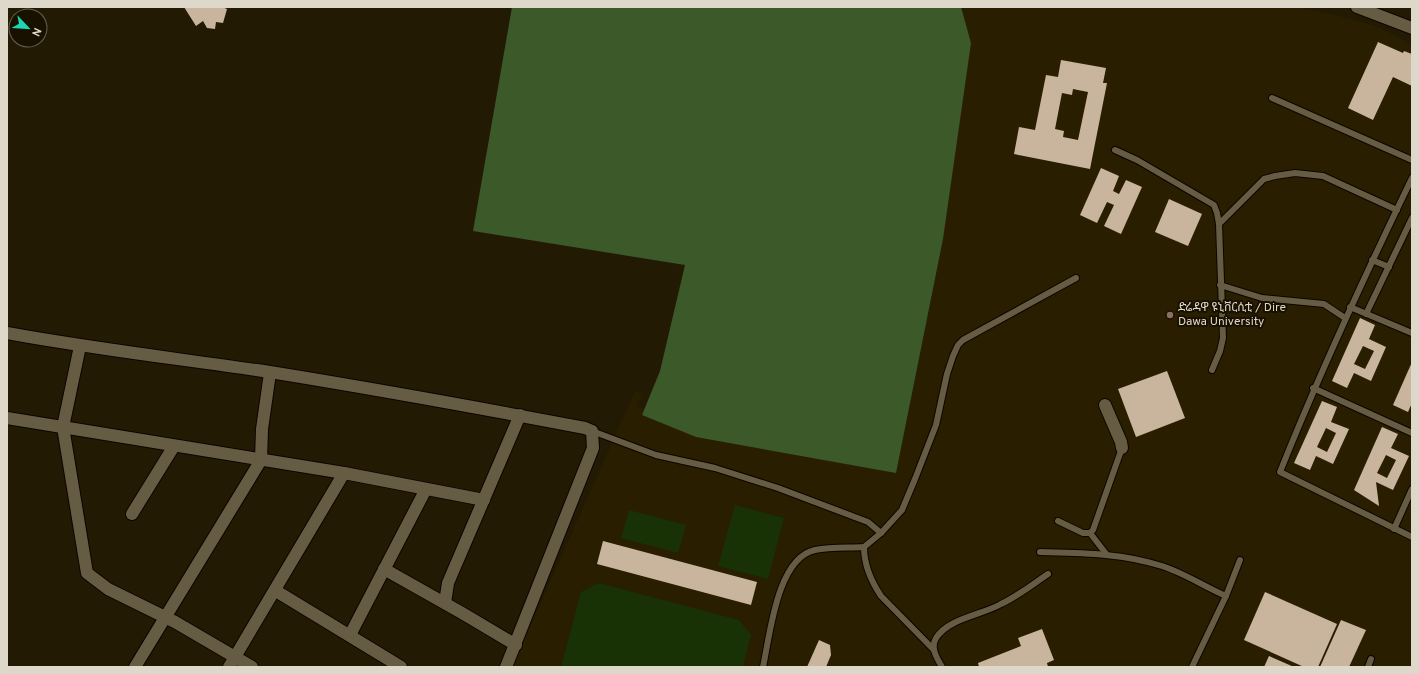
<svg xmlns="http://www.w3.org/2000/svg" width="1419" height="674" font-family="Overpass,'Noto Sans Ethiopic',sans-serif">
  <rect width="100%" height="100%" fill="#231a04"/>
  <polygon fill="#2a1e00" points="961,7 1295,7 1332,14 1376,26 1412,44 1412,667 512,667 635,391 642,394 637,406 644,409 642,415 896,473 943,239 971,43"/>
  <g fill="#183105">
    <polygon points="735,505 784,518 768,579 718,566"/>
    <polygon points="629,510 686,525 678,553 621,538"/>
    <polygon points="599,583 739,620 751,635 743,667 561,667 581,592"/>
  </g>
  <polygon fill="#3c592a" points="512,7 961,7 971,43 943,239 896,473 696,437 642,415 660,371 685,265 473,231"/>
  <g fill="#c9b59e" fill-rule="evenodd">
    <polygon points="184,7 222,7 227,9 223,23 216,22 215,29 207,28 203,21 196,26"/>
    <polygon points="1378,42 1403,53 1404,51 1412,54 1412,86 1393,77 1373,120 1348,108"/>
    <path d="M1061,60L1106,68L1103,83H1107L1090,169L1014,154L1019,127L1035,130L1046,75L1058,77ZM1073,89L1088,92L1078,140L1063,137L1064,131L1055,129L1062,93L1072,95Z"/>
    <polygon points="1101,168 1119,176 1113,191 1119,194 1126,180 1142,187 1121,234 1104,226 1114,205 1107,202 1097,223 1080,215"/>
    <polygon points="1169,199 1202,214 1188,246 1155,232"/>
    <path d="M1360,318L1375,325L1369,339L1386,347L1371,381L1354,373L1347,388L1332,381ZM1363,346L1374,351L1365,369L1354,364Z"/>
    <polygon points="1412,362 1412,403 1408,412 1393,405"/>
    <polygon points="1167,371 1185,418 1136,437 1118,389"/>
    <path d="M1322,401L1337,407L1331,422L1349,429L1333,464L1316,456L1310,470L1294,463ZM1326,428L1336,433L1327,452L1317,447Z"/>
    <path d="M1382,427L1398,434L1391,448L1409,456L1393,490L1376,482L1379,506L1354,490ZM1386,455L1396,460L1387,478L1377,473Z"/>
    <polygon points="603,541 757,582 751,605 597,564"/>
    <polygon points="1265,592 1337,624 1318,667 1304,667 1244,640"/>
    <polygon points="1341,620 1366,630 1349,667 1320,667"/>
    <polygon points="1042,629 1054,660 1047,663 1048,667 979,667 978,663 1021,646 1018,638"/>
    <polygon points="819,640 830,645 831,655 826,667 807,667"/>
    <polygon points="1269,656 1294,667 1264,667"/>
  </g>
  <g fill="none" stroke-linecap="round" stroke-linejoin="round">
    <g stroke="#0c0500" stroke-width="8">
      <g id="lane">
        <polyline points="1272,98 1412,160"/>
        <polyline points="1115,150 1137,160 1214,205 1217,213 1219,224 1223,338 1220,351 1212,370"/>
        <path d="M1412,178C1365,275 1320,372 1280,472L1412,537"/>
        <polyline points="1219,224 1264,179 1275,176 1295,173 1323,176 1397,210"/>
        <polyline points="1372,260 1389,267"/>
        <polyline points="1220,285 1262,298 1324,304 1345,318"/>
        <polyline points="1350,307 1412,333"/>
        <polyline points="1366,314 1412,218"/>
        <polyline points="1313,388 1412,433"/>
        <path d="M592,431L656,455L715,468L778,488L868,522L881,533L864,547C864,564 871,581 881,596L934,650"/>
        <polyline points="1058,521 1083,533 1090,533 1093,530 1122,448"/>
        <polyline points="1394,529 1412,489"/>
        <polyline points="881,533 902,510 915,479 936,425 947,374 953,356 958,345 963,340 1076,278"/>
        <polyline points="1090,533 1107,555"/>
        <path d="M1040,552C1081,553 1122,553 1162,566C1184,573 1205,587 1226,596"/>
        <path d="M763,667C770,635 777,558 815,550C831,547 848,548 864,547"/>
        <path d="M942,667C937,658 930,648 936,638C949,618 982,615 1001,604C1018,596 1033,584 1048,574"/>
        <polyline points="1192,667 1226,596 1240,560"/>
        <polyline points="1368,667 1371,659"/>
      </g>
    </g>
    <g stroke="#0c0500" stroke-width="14">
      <g id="street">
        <polyline points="1357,7 1412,28"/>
        <path d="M7,333C94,349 182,359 270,372C375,389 480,408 585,428L592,431L593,448L506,667"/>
        <polyline points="80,346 63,427 87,573 108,589 175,622 252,667"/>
        <polyline points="1105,405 1121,442 1122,448"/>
        <polyline points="7,418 344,473 484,500"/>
        <polyline points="132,514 174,446"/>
        <polyline points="384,569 462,613 516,645"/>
        <polyline points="276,591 401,667"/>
        <polyline points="445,603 448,583 520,415"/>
        <polyline points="350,635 426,489"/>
        <polyline points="135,667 261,460 262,429 270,373"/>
        <polyline points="229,667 344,473"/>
      </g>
    </g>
    <use href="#lane" stroke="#665c44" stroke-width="6"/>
    <use href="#street" stroke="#665c44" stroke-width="12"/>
  </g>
  <circle fill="#8d6e63" stroke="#191100" stroke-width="1.5" cx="1170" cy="315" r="4"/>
  <g text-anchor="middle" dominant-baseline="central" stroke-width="4" stroke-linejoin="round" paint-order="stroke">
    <g font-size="12" fill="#ded8ca" stroke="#191100" text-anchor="start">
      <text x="1178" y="308">ድሬዳዋ ዩኒቨርሲቲ / Dire<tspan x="1178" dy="14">Dawa University</tspan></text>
    </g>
  </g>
  <rect width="1419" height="674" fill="none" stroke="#ded8ca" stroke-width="16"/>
  <g transform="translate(28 28) rotate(115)"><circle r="19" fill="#191100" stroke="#686151"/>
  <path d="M0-3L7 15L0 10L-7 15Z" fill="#1dd5b1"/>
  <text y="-6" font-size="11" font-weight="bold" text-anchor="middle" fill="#ded8ca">N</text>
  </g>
</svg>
